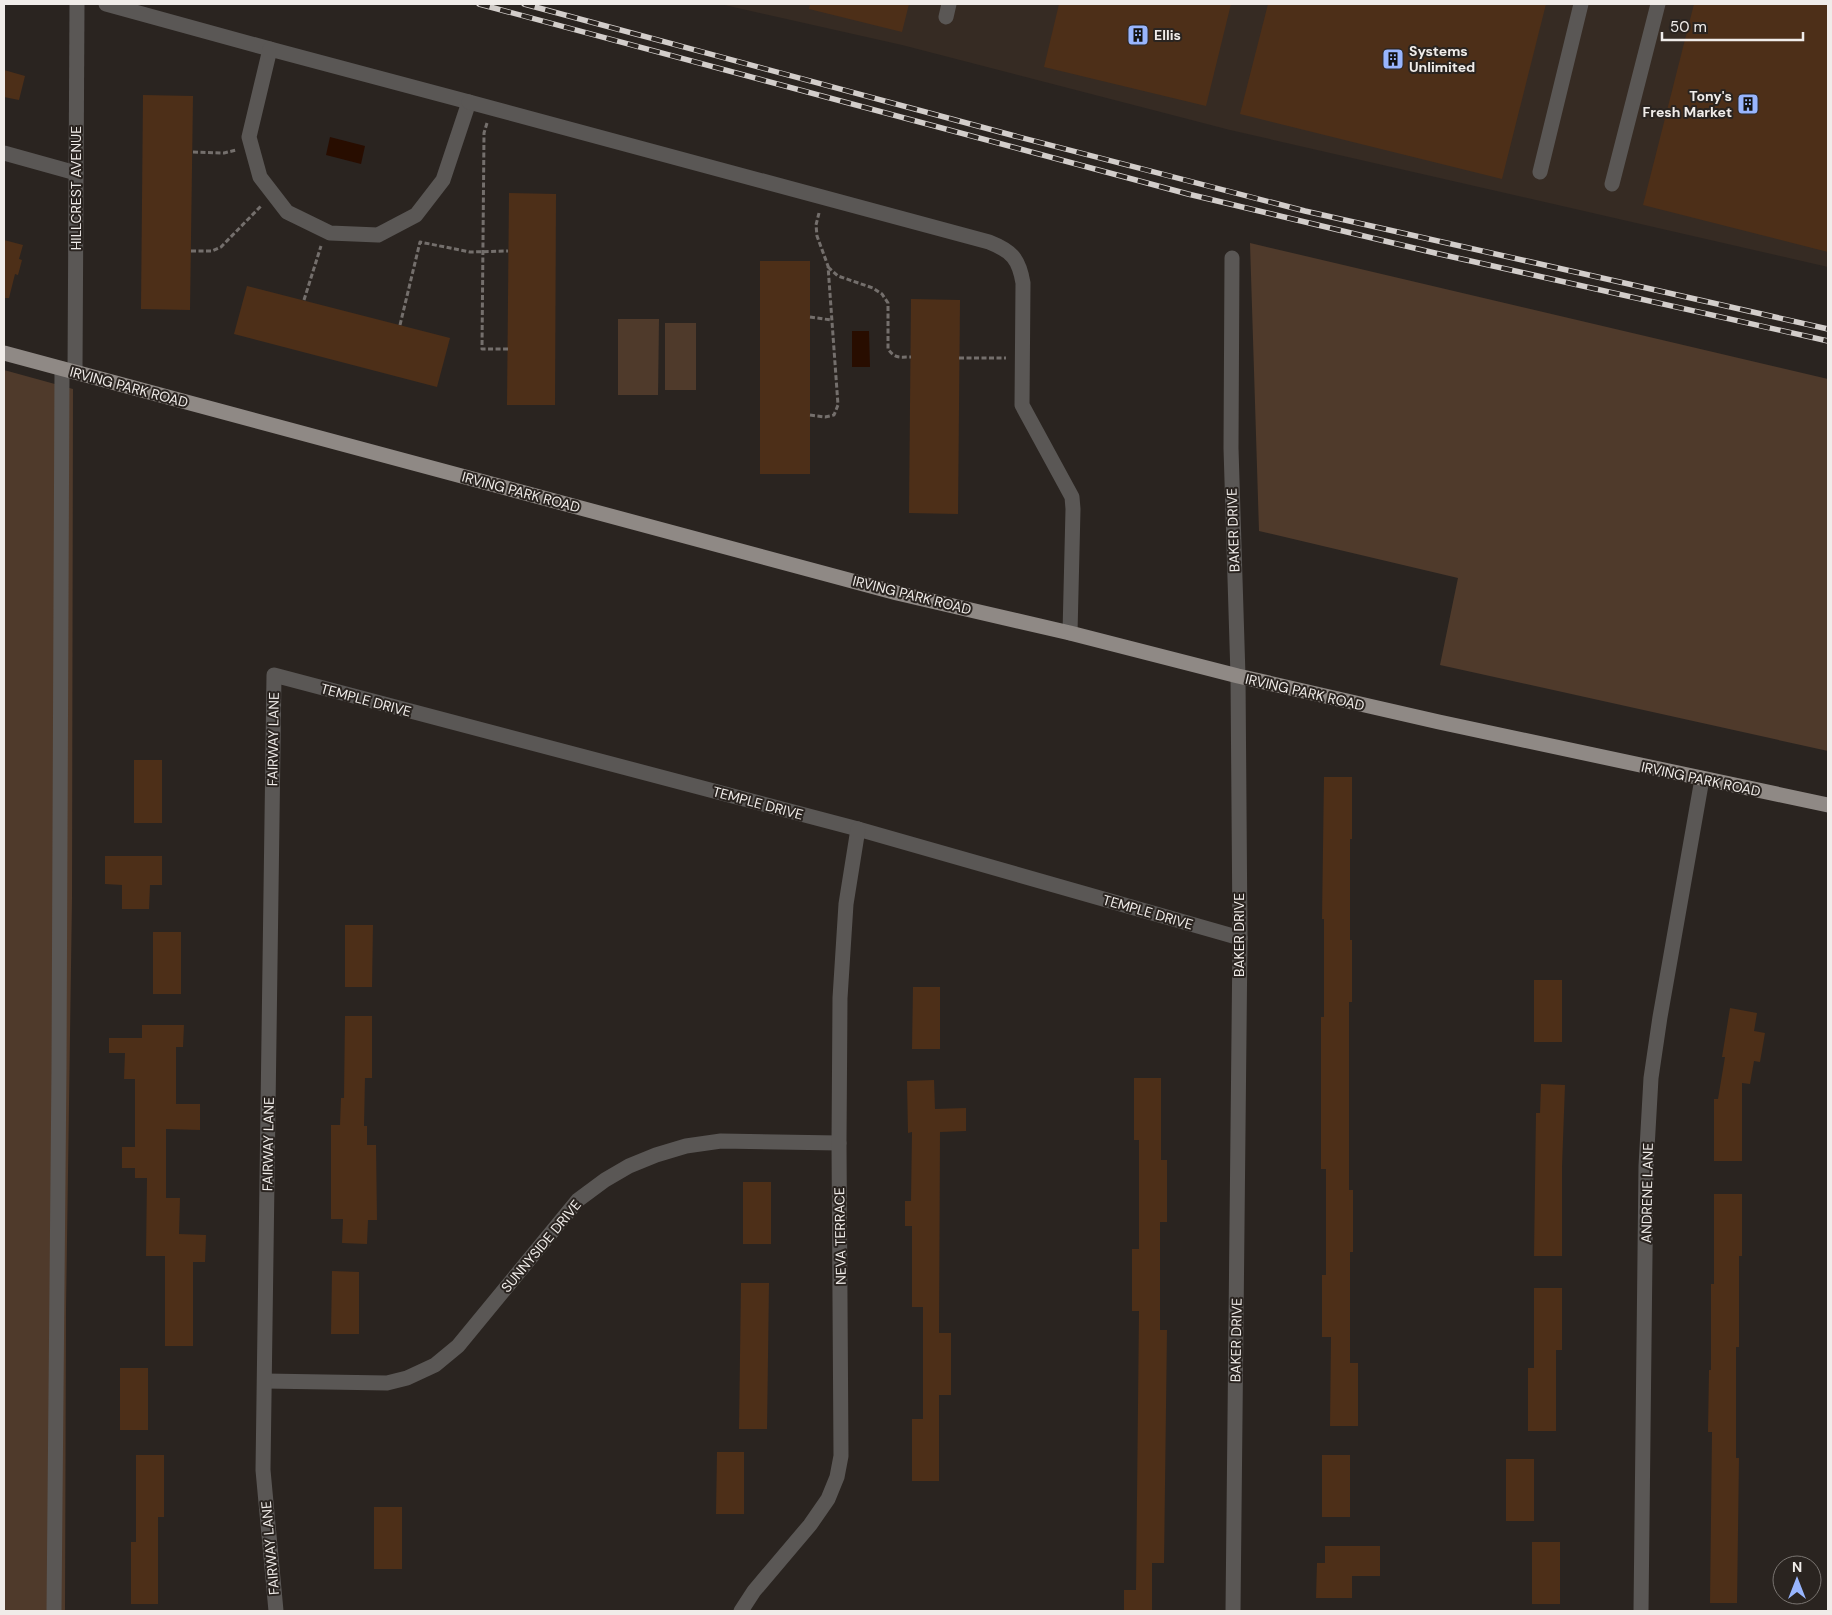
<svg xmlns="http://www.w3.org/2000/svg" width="1832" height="1615" font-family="'DM Sans',sans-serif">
  <rect width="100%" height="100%" fill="#2a2420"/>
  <polygon fill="#362b23" points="720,4 1828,4 1828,267 1230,130 902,45"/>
  <g fill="#4f3a2b">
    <polygon points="1250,243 1828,379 1828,751 1440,665 1458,578 1259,531"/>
    <polygon points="618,319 659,319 658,395 618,395"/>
    <rect x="665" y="323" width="31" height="67"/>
    <polygon points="4,370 73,389 72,899 66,1310 65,1611 4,1611"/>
  </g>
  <g fill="#280d00">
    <polygon points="330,137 365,146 361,164 326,155"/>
    <polygon points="852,331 869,331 870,367 852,367"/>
  </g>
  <g fill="#4d2f18">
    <polygon points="810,4 909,4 902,32 809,9"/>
    <polygon points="1059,4 1231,4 1206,106 1044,67"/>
    <polygon points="1268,4 1546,4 1502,179 1240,114"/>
    <polygon points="1694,4 1828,4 1828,252 1643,205"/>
    <polygon points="4,70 25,76 19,100 4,97"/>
    <polygon points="143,95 193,96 190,310 141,309"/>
    <polygon points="509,193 556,194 555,405 507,405"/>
    <polygon points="4,240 23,245 19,259 22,260 18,275 15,274 9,298 4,298"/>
    <rect x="760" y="261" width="50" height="213"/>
    <polygon points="247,286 450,338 437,387 234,334"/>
    <polygon points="911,299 960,300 958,514 909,513"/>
    <rect x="134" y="760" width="28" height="63"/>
    <polygon points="1324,777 1352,777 1352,839 1350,839 1350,940 1352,940 1352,1002 1349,1002 1349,1190 1353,1190 1353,1252 1350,1252 1350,1363 1358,1363 1358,1426 1330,1426 1331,1337 1322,1337 1322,1275 1326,1275 1326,1169 1321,1169 1321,1017 1324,1017 1324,919 1322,919"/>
    <polygon points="105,856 162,856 162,885 150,885 149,909 122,909 122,885 105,884"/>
    <polygon points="345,925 373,925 372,987 345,987"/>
    <rect x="153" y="932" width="28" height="62"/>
    <rect x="1534" y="980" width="28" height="62"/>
    <polygon points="913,987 940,987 940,1049 912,1049"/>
    <polygon points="1730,1008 1757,1013 1754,1031 1765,1033 1760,1062 1754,1061 1750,1084 1742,1083 1742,1161 1714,1161 1714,1099 1718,1099 1725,1057 1722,1057"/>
    <polygon points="345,1016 372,1016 372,1078 365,1078 364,1126 367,1126 367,1145 376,1145 377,1220 368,1220 367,1244 342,1243 343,1219 331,1219 331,1125 340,1125 341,1098 344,1098"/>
    <polygon points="142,1025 184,1025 183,1047 176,1047 176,1104 200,1104 200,1130 166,1129 166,1198 180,1198 179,1234 206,1235 205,1262 193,1262 193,1346 165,1346 165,1256 146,1256 147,1178 135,1178 135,1168 122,1168 122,1147 135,1147 135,1079 124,1079 125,1053 109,1053 109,1038 142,1038"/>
    <polygon points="1134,1078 1161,1078 1161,1160 1167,1160 1167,1222 1160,1222 1160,1330 1167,1330 1164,1563 1152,1563 1152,1611 1124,1611 1124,1590 1136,1590 1139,1311 1132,1311 1132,1249 1139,1249 1139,1140 1134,1140"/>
    <polygon points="934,1080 935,1109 966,1108 966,1131 940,1132 939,1333 951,1333 951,1395 939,1395 939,1481 912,1481 912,1419 923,1419 923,1307 912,1307 912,1226 905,1226 905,1201 911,1201 912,1132 908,1133 907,1081"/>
    <polygon points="1541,1084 1565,1085 1562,1167 1562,1256 1534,1256 1536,1113 1540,1113"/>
    <rect x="743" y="1182" width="28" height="62"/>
    <polygon points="1714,1194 1742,1194 1742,1256 1739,1256 1739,1347 1736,1347 1736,1458 1739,1458 1737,1603 1710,1603 1712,1432 1708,1432 1709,1370 1711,1370 1711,1284 1714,1284"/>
    <polygon points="332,1271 359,1272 359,1334 331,1334"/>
    <polygon points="741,1283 769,1283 767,1429 739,1429"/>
    <polygon points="1534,1288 1562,1288 1562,1350 1556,1350 1556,1431 1528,1431 1528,1368 1534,1368"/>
    <rect x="120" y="1368" width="28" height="62"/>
    <polygon points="717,1452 744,1452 744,1514 716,1514"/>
    <polygon points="136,1455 164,1455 164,1517 158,1517 158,1604 131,1604 131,1542 136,1542"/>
    <rect x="1322" y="1455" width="28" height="62"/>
    <rect x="1506" y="1459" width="28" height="62"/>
    <rect x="374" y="1507" width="28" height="62"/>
    <rect x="1532" y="1542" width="28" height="62"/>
    <polygon points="1325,1546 1380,1546 1380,1576 1352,1576 1352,1598 1316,1598 1317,1563 1325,1563"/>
  </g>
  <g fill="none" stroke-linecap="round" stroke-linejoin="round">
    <g stroke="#746f6c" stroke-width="3" stroke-dasharray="5 2.5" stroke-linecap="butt">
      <polyline points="487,123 484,133 482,349 508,349"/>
      <polyline points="193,152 224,153 236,150"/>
      <polyline points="191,251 212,251 221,247 262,205"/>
      <path d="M828,267L838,276L873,288L882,294L888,303V349C895,359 900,357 911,357"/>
      <polyline points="304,300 321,246"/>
      <polyline points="810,317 831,320"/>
      <polyline points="400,325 420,242 470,252 508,251"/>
      <polyline points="959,358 1006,358"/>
      <polyline points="810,415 825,417 834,415 838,405 828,266 817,236 816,225 819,213"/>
    </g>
    <g stroke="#5a5755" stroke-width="15">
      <polyline points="106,4 270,49"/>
      <polyline points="946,17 949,4"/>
      <polygon points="270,49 469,102 443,180 416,215 378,235 330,233 287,212 260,177 249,137"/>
      <path d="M469,102L989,242C1012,251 1019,259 1023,283L1022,405L1072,497L1073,509L1070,633"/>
      <polyline points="4,153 76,173"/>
      <polyline points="1540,172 1581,4"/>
      <polyline points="1612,184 1658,4"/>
      <polyline points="1232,258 1231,448 1238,676 1240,938 1233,1611"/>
      <polyline points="75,372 77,4"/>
      <polyline points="265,1381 387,1383 407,1378 435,1365 458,1346 578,1200 605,1180 629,1166 656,1155 686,1146 721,1141 839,1143"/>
      <polyline points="54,1611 59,1067 62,369"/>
      <polyline points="276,1611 263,1470 274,675 858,829 1240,938"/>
      <polyline points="741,1611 754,1591 810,1525 828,1499 837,1477 841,1456 839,1143 840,998 846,904 858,829"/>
      <polyline points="1641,1611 1646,1166 1651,1078 1660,1017 1702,779"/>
    </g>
    <polyline stroke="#8f8985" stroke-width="15" points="4,353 897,593 1070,633 1238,676 1439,722 1828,805"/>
    <g stroke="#d2cdca" stroke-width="5.5">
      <g id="rail">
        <polyline points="479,4 1188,194 1435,253 1828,341"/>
        <polyline points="524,4 1015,136 1305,211 1828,329"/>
      </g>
    </g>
    <use href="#rail" stroke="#2a2420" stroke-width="4" stroke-dasharray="11" stroke-linecap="butt"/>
  </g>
  <defs>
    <g id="building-square" transform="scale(1.125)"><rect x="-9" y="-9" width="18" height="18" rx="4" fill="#98b5fd" stroke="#2a2420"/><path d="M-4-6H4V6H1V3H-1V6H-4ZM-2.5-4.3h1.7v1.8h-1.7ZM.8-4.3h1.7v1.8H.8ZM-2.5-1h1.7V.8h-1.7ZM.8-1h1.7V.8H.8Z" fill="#111"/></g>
  </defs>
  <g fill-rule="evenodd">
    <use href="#building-square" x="1138" y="35"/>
    <use href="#building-square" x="1393" y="59"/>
    <use href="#building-square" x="1748" y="104"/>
  </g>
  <g text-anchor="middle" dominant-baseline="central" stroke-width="4" stroke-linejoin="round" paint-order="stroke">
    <g font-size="14" font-weight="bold" fill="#f0ece9" stroke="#2a2420" text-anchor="start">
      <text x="1154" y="35">Ellis</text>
      <text x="1409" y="51">Systems<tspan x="1409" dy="16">Unlimited</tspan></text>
      <text x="1732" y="96" text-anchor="end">Tony's<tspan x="1732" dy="16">Fresh Market</tspan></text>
    </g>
    <g font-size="14" fill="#f0ece9" stroke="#2a2420">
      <text transform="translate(76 188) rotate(-90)">HILLCREST AVENUE</text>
      <text transform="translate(129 387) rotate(15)">IRVING PARK ROAD</text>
      <text transform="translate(521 492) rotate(15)">IRVING PARK ROAD</text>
      <text transform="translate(1233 530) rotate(-92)">BAKER DRIVE</text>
      <text transform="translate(912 595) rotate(14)">IRVING PARK ROAD</text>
      <text transform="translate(1305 692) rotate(13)">IRVING PARK ROAD</text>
      <text transform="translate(366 700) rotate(15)">TEMPLE DRIVE</text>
      <text transform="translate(273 739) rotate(-89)">FAIRWAY LANE</text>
      <text transform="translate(1701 779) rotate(12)">IRVING PARK ROAD</text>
      <text transform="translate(758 803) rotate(15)">TEMPLE DRIVE</text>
      <text transform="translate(1148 912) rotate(16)">TEMPLE DRIVE</text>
      <text transform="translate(1239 935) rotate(-90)">BAKER DRIVE</text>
      <text transform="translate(268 1144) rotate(-89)">FAIRWAY LANE</text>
      <text transform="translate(1647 1193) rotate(-89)">ANDRENE LANE</text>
      <text transform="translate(840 1236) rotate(-91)">NEVA TERRACE</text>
      <text transform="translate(541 1246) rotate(-50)">SUNNYSIDE DRIVE</text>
      <text transform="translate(1236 1340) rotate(-89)">BAKER DRIVE</text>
      <text transform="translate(270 1548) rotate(-95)">FAIRWAY LANE</text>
    </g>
  </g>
  <rect width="1832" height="1615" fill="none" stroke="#f0ece9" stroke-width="10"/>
  <g transform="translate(1797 1580)"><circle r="24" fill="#2a2420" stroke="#797470"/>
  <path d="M0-4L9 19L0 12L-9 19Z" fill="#98b5fd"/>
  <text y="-8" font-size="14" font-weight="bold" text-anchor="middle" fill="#f0ece9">N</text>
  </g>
  <path d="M1662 32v8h141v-8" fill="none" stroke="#f0ece9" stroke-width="2.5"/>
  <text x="1670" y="32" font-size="15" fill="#f0ece9" stroke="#2a2420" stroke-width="4" paint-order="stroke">50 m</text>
</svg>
